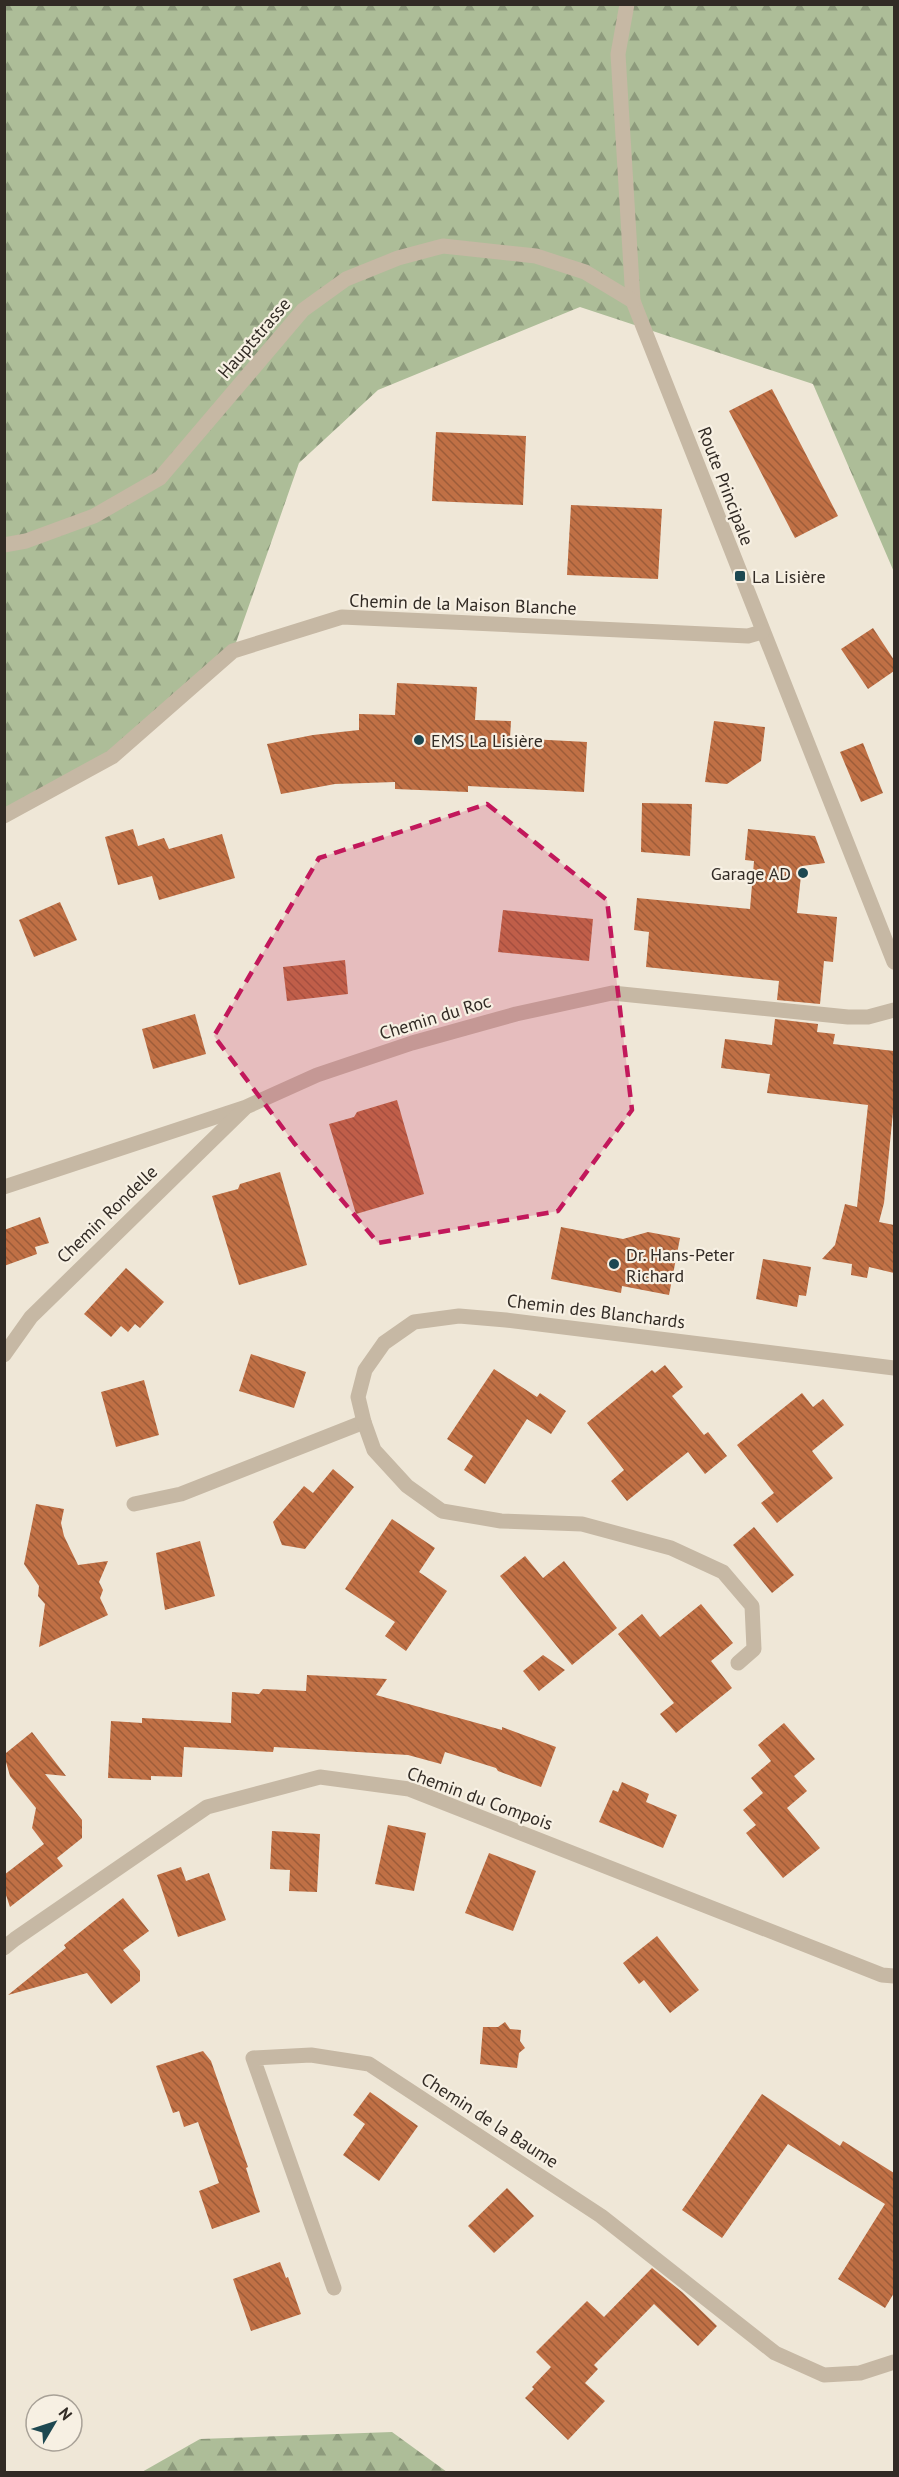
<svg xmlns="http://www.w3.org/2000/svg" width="899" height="2477" font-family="'PT Sans',sans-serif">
  <defs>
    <pattern id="forest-firs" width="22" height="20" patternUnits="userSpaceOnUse" patternTransform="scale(1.5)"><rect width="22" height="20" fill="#adbd98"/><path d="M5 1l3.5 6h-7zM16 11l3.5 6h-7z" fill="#8d9a7c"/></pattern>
    <pattern id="building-back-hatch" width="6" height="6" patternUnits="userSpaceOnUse" patternTransform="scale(1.5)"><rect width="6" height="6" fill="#c07045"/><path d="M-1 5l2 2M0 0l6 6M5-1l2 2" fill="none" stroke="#9d5c39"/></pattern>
  </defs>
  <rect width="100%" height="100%" fill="#efe7d7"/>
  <g fill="url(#forest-firs)">
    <polygon points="5,5 894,5 894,572 813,384 580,307 378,390 299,463 233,651 112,757 5,816"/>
    <polygon points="392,2432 447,2472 142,2472 200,2439"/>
  </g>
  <g fill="url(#building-back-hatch)">
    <polygon points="772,389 838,516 795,538 729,411"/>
    <polygon points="436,432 526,436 523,505 432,501"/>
    <polygon points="571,505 662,509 658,579 567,575"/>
    <polygon points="873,628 894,660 894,671 868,689 841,649"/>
    <polygon points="397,683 477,687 475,720 511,721 510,738 587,742 584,792 468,786 468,792 395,789 395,782 335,784 281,794 267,744 313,735 359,730 359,714 395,715"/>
    <polygon points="714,721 765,727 761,761 727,784 705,782"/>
    <polygon points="863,743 883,793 861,802 840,752"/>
    <polygon points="642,803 692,804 690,856 641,852"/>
    <polygon points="133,829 138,846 164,838 169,849 222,834 235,878 159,900 152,876 118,885 105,837"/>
    <polygon points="748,829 815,836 825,863 802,866 797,913 837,917 833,962 824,961 820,1004 777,1000 779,981 646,967 649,932 634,930 637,898 750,909 754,861 745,860"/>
    <polygon points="60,902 77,940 34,957 19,920"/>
    <polygon points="503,910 593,919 589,961 498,952"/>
    <polygon points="345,960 348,994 287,1001 283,967"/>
    <polygon points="195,1014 206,1054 153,1069 142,1029"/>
    <polygon points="775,1019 818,1024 817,1032 835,1034 833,1044 894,1051 894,1102 884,1203 879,1222 894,1225 894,1273 869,1267 867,1278 851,1275 852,1264 822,1259 835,1245 845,1204 857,1207 868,1105 767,1093 770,1074 721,1068 725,1039 772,1045"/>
    <polygon points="397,1100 424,1194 356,1214 329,1124 354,1117 357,1112"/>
    <polygon points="280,1172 307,1265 239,1285 212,1196 238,1189 240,1184"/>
    <polygon points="40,1217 49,1243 35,1247 37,1254 4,1266 4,1230"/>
    <polygon points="561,1227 623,1239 648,1232 680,1238 669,1295 622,1286 621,1293 551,1279"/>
    <polygon points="763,1259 811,1267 806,1296 799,1295 797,1307 756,1299"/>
    <polygon points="126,1268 164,1302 140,1328 135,1324 128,1332 121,1326 111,1337 84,1314"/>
    <polygon points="251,1354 306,1372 294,1408 239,1391"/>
    <polygon points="665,1365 683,1387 672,1396 704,1435 708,1432 727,1456 705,1474 688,1452 627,1501 611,1481 624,1470 587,1423 652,1370 655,1373"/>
    <polygon points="494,1369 537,1397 540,1393 566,1411 551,1434 527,1419 485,1484 464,1470 473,1456 447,1439"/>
    <polygon points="144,1380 159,1435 116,1447 101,1392"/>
    <polygon points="802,1393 813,1407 823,1399 844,1425 812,1451 833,1478 777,1523 761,1503 774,1493 737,1445"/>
    <polygon points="333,1469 354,1487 305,1549 282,1545 273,1522 304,1486 313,1493"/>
    <polygon points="36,1504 64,1509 61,1523 64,1536 78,1565 108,1561 99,1582 103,1590 100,1598 108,1615 39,1647 45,1604 38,1596 39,1586 24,1564"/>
    <polygon points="392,1519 435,1548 419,1572 447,1591 406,1651 385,1636 395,1622 345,1589"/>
    <polygon points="754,1527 794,1575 772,1593 733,1545"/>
    <polygon points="200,1541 215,1596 165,1610 156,1553"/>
    <polygon points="525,1556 543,1578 564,1561 617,1628 572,1665 500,1576"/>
    <polygon points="701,1604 733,1643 711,1661 732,1688 676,1733 660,1714 674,1703 618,1634 642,1614 660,1637"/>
    <polygon points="543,1655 565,1670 539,1691 523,1671"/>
    <polygon points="307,1675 387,1679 376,1695 502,1730 502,1727 556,1747 541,1787 498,1771 496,1768 445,1752 441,1764 408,1755 274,1747 273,1752 184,1747 182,1777 151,1776 151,1780 108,1778 111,1721 142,1723 142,1718 231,1723 232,1692 259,1694 263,1689 306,1691"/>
    <polygon points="784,1723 815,1759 794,1776 807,1791 787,1808 820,1848 783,1878 746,1833 756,1825 743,1810 763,1793 751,1778 771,1761 758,1745"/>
    <polygon points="32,1732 66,1776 45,1774 82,1820 82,1838 57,1858 63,1866 10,1907 4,1889 4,1875 44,1844 32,1828 36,1808 10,1776 6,1762 6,1753"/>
    <polygon points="622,1782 649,1794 646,1802 677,1815 663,1848 599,1822 613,1790 618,1792"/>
    <polygon points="388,1825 426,1833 414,1891 375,1884"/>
    <polygon points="272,1831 320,1834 317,1892 289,1891 290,1870 270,1869"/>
    <polygon points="489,1853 536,1871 513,1931 465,1913"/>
    <polygon points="181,1867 186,1881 209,1873 226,1920 178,1937 157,1875"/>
    <polygon points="123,1898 149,1931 123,1950 140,1971 140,1981 111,2004 87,1973 8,1995 66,1948 64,1945"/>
    <polygon points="657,1936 699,1990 670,2013 644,1980 639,1984 623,1963"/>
    <polygon points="505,2022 510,2029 521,2030 520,2041 525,2048 519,2053 517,2068 480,2064 483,2027 498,2027"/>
    <polygon points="203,2051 211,2061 248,2167 246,2168 260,2212 212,2229 199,2191 219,2183 198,2122 184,2127 179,2111 173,2113 156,2066"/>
    <polygon points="370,2092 418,2126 379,2181 343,2155 365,2124 353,2115"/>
    <polygon points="762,2094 840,2146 843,2141 894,2173 894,2293 885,2308 838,2279 885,2204 788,2144 722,2238 682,2210"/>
    <polygon points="507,2188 534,2216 494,2253 468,2226"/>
    <polygon points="280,2262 286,2278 288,2277 301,2314 251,2331 233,2279"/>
    <polygon points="652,2268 682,2292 717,2326 698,2346 654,2304 594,2365 598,2369 585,2383 605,2401 568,2440 525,2398 534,2389 532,2387 551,2367 536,2352 587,2301 604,2317"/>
  </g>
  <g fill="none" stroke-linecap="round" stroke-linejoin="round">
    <g stroke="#c6b8a4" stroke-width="15">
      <polyline points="627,4 618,54 633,301 894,962"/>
      <polyline points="4,545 26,541 94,516 160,478 303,310 346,279 398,258 443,246 536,256 585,272 633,301"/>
      <polyline points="4,816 112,757 233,651 342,617 748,636 762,632"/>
      <polyline points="4,1187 246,1107 317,1075 412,1043 516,1014 612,993 848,1017 868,1017 894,1010"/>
      <polyline points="4,1355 31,1317 244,1109"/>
      <polyline points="134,1504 181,1494 364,1422"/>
      <polyline points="738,1663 754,1649 752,1606 723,1572 671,1548 582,1524 501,1521 442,1511 407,1486 374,1450 364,1422 358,1397 365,1370 384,1343 414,1322 459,1316 506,1320 894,1368"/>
      <polyline points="4,1948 15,1939 207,1807 320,1777 409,1789 882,1975 894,1976"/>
      <polyline points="334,2288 253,2058 311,2055 369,2064 601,2216 775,2353 824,2375 860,2373 894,2362"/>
    </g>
  </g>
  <path fill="#c2185b" fill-opacity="0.2" stroke="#c2185b" stroke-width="4.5" stroke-dasharray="12 8" stroke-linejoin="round" d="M487,804L607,900L632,1110L558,1211L378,1243L294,1143L214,1036L319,858Z"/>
  <g fill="#1d4851" stroke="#f7f0e3" stroke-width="2">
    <rect x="734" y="570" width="12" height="12" rx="3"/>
    <circle cx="419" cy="740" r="6"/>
    <circle cx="803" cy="873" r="6"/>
    <circle cx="614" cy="1264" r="6"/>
  </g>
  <g text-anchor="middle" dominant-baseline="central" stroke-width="4.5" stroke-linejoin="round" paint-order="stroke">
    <g font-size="18" fill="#322b25" stroke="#f7f0e3">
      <text transform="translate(254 338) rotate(-49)">Hauptstrasse</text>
      <text transform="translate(726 486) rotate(69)">Route Principale</text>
      <text transform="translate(463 604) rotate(2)">Chemin de la Maison Blanche</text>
      <text transform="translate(435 1017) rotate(-17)">Chemin du Roc</text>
      <text transform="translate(107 1214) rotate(-44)">Chemin Rondelle</text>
      <text transform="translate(596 1311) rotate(7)">Chemin des Blanchards</text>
      <text transform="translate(480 1798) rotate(20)">Chemin du Compois</text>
      <text transform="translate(490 2120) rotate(33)">Chemin de la Baume</text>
    </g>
    <g font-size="18" fill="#322b25" stroke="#f7f0e3" text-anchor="start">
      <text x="752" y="576">La Lisière</text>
      <text x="431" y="740">EMS La Lisière</text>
      <text x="791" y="873" text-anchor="end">Garage AD</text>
      <text x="626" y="1254">Dr. Hans-Peter<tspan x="626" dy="21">Richard</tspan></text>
    </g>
  </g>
  <rect width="899" height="2477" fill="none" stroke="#322b25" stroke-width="12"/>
  <g transform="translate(54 2423) rotate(51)"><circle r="28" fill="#f7f0e3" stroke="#a8a197" stroke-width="1.5"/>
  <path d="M0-4.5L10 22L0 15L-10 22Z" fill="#1d4851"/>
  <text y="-9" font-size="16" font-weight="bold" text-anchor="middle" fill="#322b25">N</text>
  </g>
</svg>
